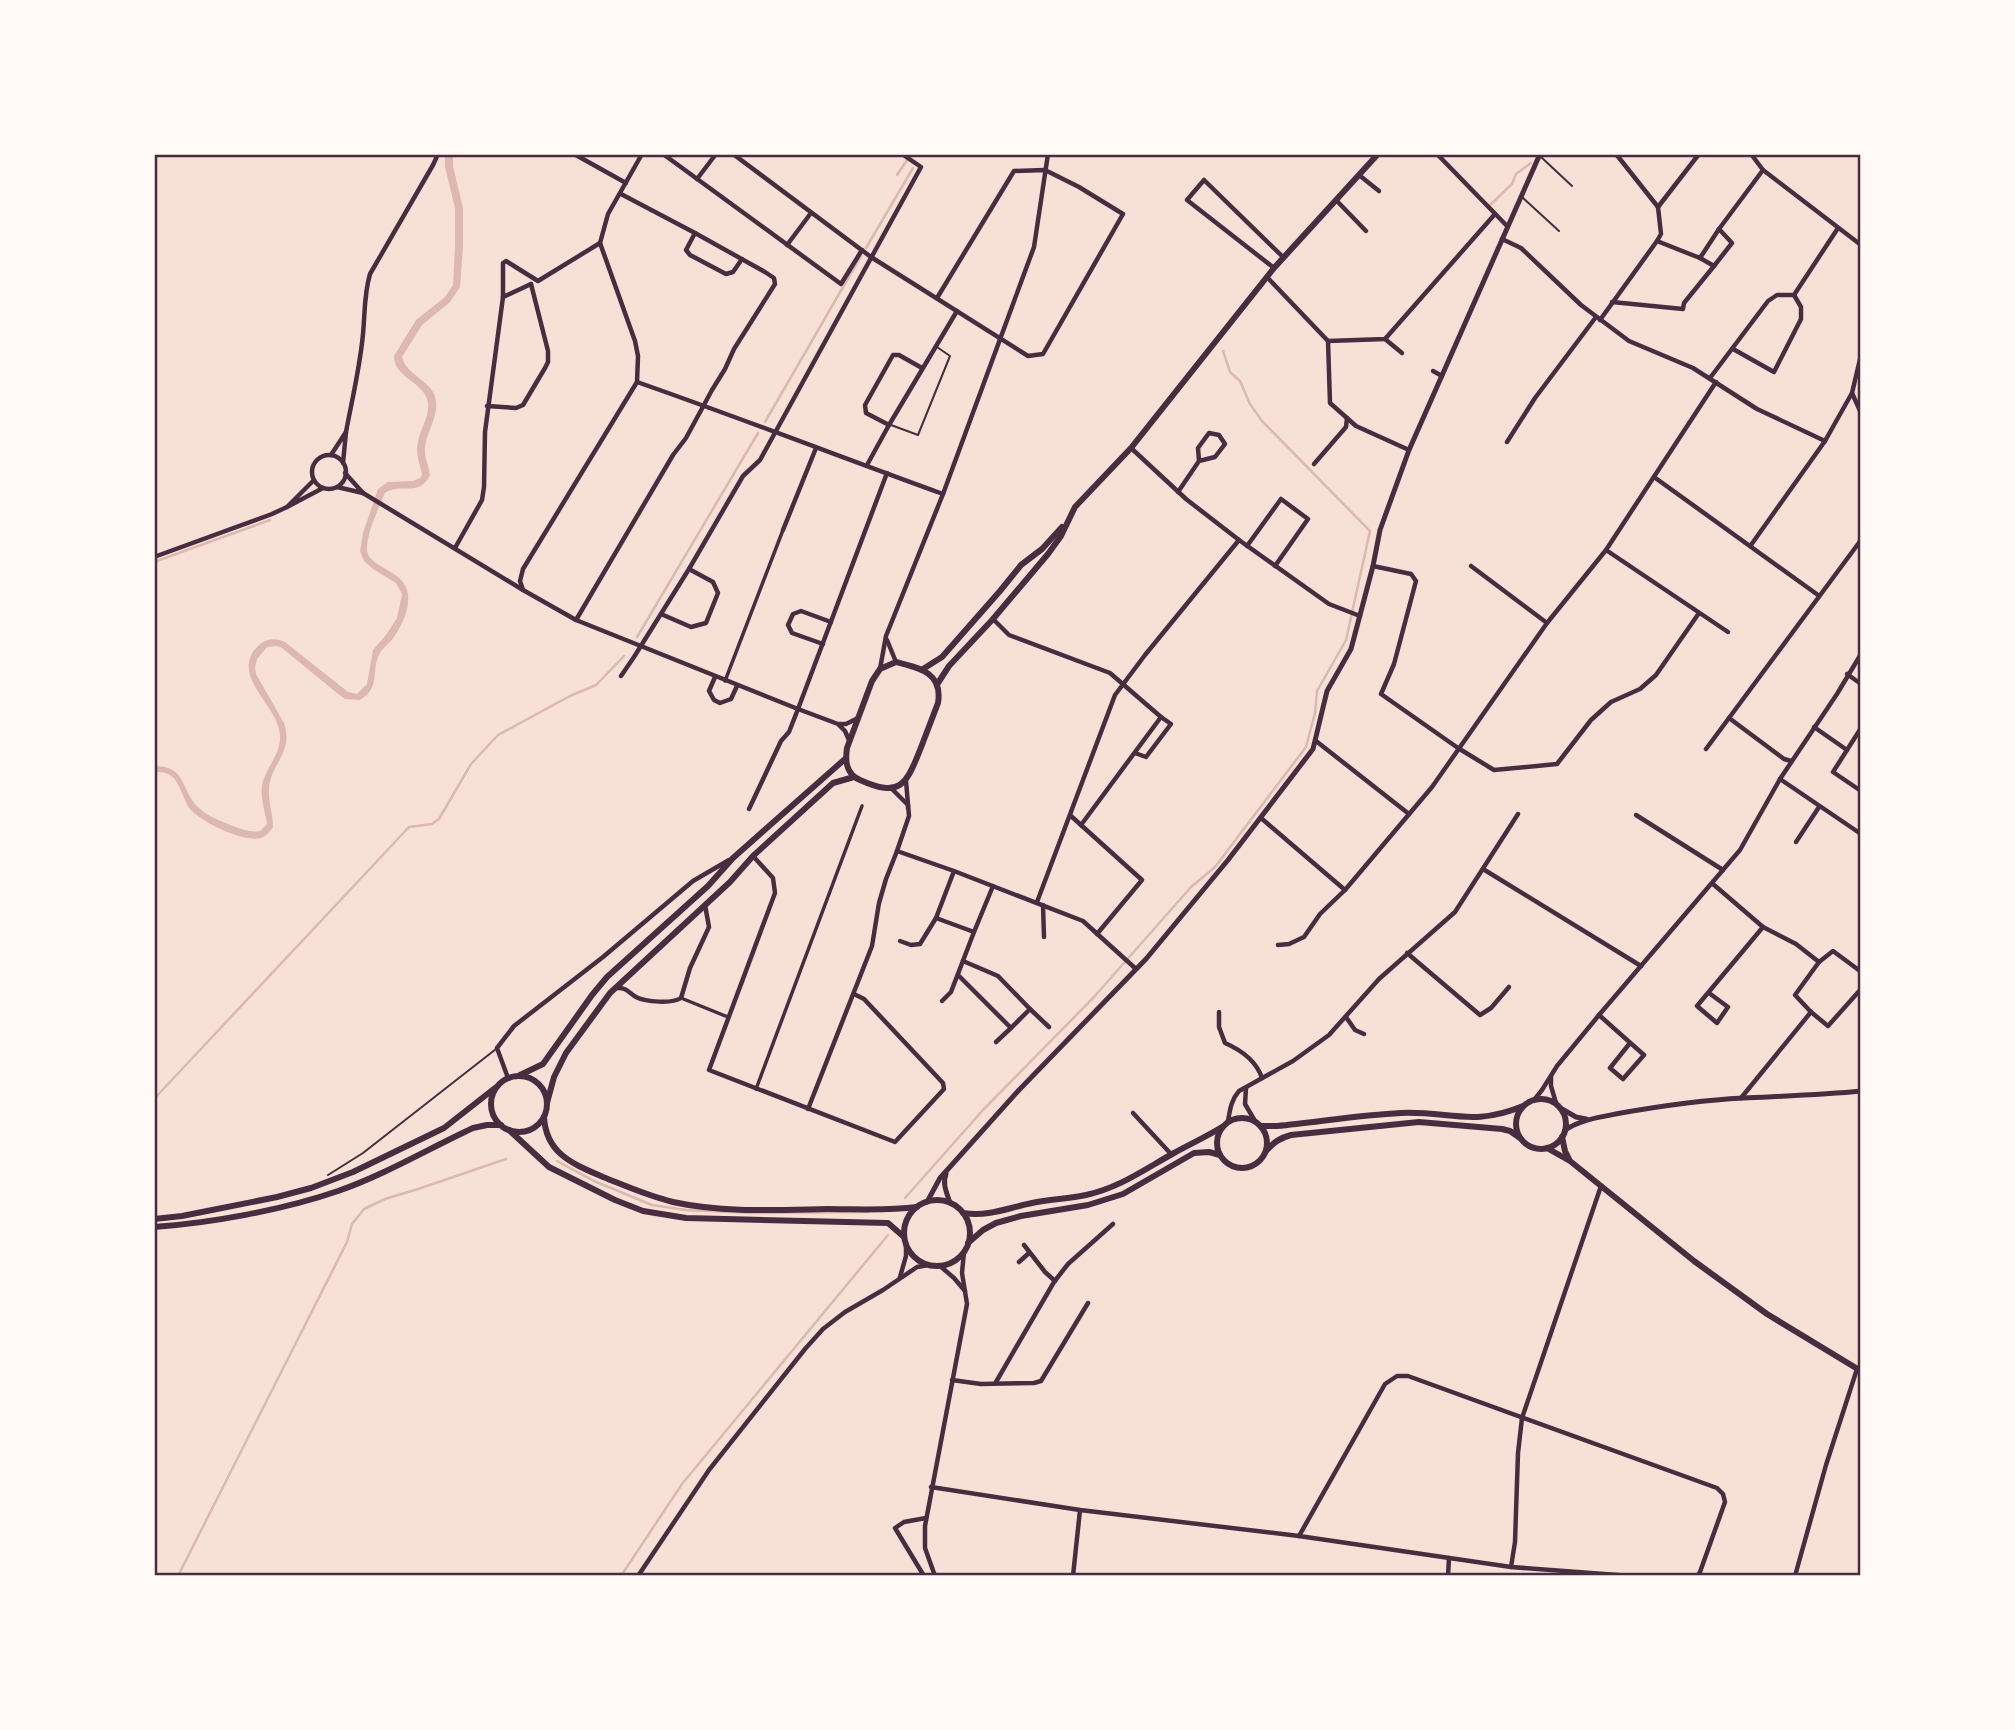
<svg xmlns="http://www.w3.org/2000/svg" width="2015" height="1730" font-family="Spectral,serif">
  <rect width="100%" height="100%" fill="#f7e1d7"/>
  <path fill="#dcb8b0" d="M445,154H453V166L463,208V247L460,287L450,302L422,325L402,357C406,374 427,379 434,394C442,413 426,431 425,448C424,457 429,466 430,475C419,498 402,482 385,493C379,508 366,534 367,550C368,567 402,570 407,590C412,607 401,628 391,641C387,645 383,648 380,653C370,670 382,687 360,700L345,699L337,693L282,648L277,646L267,647L257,659L255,667L256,674L284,723C294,752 271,763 269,788C268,801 273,814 273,827C270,832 266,836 261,838C244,843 201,822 190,809C183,800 180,781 170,775C165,772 159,772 154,772V766C188,766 179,789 199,808C209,817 221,821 233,826C242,829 251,833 260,831L267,824C265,811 259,794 263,781C268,766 281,752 280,736C279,704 226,675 260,644C267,638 277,638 285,642L348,692L357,694L367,684L373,650L386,635L397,618L402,594L396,583L373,569L364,561L360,551L363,533L378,489L388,482L413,481L420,478L422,475C420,463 415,454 418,442C420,428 432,414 427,399C421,381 394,377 394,356L416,320L445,297L453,285L455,247V208L445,167Z"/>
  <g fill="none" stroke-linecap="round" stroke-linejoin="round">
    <g stroke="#dcb8b0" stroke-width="2.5">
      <polyline points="897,175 911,154"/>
      <polyline points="1489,206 1512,184 1516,174 1531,163"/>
      <polyline points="866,248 913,168"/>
      <polyline points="765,422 861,256"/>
      <polyline points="154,562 270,520"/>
      <polyline points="637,637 758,433"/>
      <polyline points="154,1099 409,827 432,824 439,819 471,764 498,735 570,696 596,685 624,656"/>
      <polyline points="557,1161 594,1181 652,1205 686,1210 753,1213 868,1212"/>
      <polyline points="905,1198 983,1110 1094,997 1191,887 1215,867 1306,747 1315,713 1317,691 1346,640 1370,531 1262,421 1250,404 1240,381 1230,372 1223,351"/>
      <polyline points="178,1576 347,1242 352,1224 364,1209 385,1199 418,1189 506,1159"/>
      <polyline points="621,1576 682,1484 888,1235"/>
    </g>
    <g stroke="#4a2c40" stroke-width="2">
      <polyline points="1540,156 1572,186"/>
      <polyline points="1522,197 1559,231"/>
      <polyline points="891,425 918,435 950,356 937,347"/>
      <polyline points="328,1175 363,1153 496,1049"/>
    </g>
    <g stroke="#4a2c40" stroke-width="3.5">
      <polyline points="725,681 783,530"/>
      <polyline points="681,998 728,1017"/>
      <polyline points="756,1089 862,806"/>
    </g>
    <g stroke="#4a2c40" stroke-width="4.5">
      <polyline points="574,154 626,183"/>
      <polyline points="642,154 608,214 600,243 635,341 638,356 637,382 523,569 520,581 523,590 576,620 798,709 838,724 846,724 858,718"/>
      <polyline points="663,154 841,284 862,250"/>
      <polyline points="733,154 871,257 1028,356 1043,354 1123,214 1079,187 1045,170 1014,171 937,298"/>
      <polyline points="1437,154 1507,226"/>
      <polyline points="1616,154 1658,207"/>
      <polyline points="1751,154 1763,170 1861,245"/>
      <polyline points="1359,175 1379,191"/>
      <polyline points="697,179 716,154"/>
      <polyline points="1336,200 1366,231"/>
      <polyline points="1658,207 1699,154"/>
      <polyline points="695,233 686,250 690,255 726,274 733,272 742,259"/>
      <polyline points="1502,239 1521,248 1581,305 1629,341 1693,368 1757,409 1825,441"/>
      <polyline points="1657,241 1700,258"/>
      <polyline points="787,245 811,213"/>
      <polyline points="1714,266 1732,243 1719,229"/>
      <polyline points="1274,268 1187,200 1204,180 1283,257"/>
      <polyline points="1267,277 1328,341 1330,403 1356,426 1409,450"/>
      <polyline points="503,297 531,284"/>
      <polyline points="1612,302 1683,309 1684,303 1714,266 1700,258 1719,229 1763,170"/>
      <polyline points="1600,320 1657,241 1661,234 1658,207"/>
      <polyline points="1385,339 1402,353"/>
      <polyline points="1328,341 1385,339 1495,214"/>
      <polyline points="1733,349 1774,372 1801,319 1801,307 1794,295"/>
      <polyline points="1433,371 1442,376"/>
      <polyline points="1710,378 1768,301 1777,295 1794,295 1838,228"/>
      <path d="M637,382C740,418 841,457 943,494"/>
      <polyline points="1852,393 1861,413"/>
      <polyline points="487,406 516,408 523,405 545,368 548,362 548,351 531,284"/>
      <polyline points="889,425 866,413 865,405 893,355 899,355 922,368"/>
      <path d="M346,432C352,400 360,367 363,334C365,313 364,294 370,274L433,165L438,154"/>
      <polyline points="1507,442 1535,398 1596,317"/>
      <polyline points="1131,448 1186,499 1239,540 1329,604 1360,616"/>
      <polyline points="331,455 346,432 343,463"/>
      <circle cx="329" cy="472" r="17"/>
      <polyline points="1314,464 1346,427 1347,418"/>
      <polyline points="867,465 889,425 957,311"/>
      <polyline points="1654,477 1818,595"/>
      <polyline points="314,480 287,507 323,488"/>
      <polyline points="337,487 363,493 345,473"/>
      <polyline points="1178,492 1199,461 1198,448 1209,433 1219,435 1225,444 1215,457 1199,461"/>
      <polyline points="363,493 523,590"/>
      <polyline points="783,530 816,448"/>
      <polyline points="1751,545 1825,441 1852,393 1861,355"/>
      <polyline points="1247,546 1281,499 1308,519 1275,566"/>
      <polyline points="455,548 482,500 484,487 485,432 503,297 503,263 506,261 538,281 600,243"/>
      <polyline points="1606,550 1728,632"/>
      <polyline points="154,557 272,514 287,507"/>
      <polyline points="1373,566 1411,574 1416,581 1394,664 1381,694 1458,748 1494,770 1557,764 1591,720 1611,702 1640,689 1656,675 1699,613"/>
      <polyline points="1471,566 1547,623"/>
      <polyline points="661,614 691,627 706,623 718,593 713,582 689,569"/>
      <polyline points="993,619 1009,635 1110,673 1161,717 1081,825"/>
      <polyline points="576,620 673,455 686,438 712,390 725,369 734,349 775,284 774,278 765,272 695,233 621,194"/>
      <polyline points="887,640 896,662"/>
      <polyline points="823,644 792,633 788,625 793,614 801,611 831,622"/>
      <polyline points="880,669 886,636 943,494 1034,247 1048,154"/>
      <polyline points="1847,674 1861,684"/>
      <polyline points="621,676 634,657 689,569 743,476 760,460 921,167 902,154"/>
      <polyline points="715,677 709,691 714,700 720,703 731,699 737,686"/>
      <polyline points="1729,718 1784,759 1791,761"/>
      <polyline points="839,725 845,731 849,740"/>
      <polyline points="1814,727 1847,750"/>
      <polyline points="1861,728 1833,772 1861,791"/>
      <polyline points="1316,741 1409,814"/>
      <polyline points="1706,749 1861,540"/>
      <polyline points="1135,753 1146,757 1171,724 1161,717"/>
      <polyline points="1780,779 1861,834"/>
      <polyline points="906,781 909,816 897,851 954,871 1083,921 1136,969"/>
      <polyline points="891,788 908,805 908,808"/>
      <polyline points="749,809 781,741 789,732 798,709 887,473"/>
      <polyline points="1636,815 1723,870"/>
      <polyline points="1071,816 1142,880 1097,934"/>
      <polyline points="1261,818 1345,890"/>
      <polyline points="1796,842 1819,807"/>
      <polyline points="753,856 773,878 775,893 709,1070 895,1142 944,1089 943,1083 864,999 854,994"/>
      <polyline points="1483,869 1641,966"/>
      <polyline points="954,871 936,918 974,932 993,886"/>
      <polyline points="1713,884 1763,927 1796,944 1819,962"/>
      <polyline points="1037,902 1115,695 1145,655 1239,540"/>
      <polyline points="1043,905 1044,937"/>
      <polyline points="900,941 911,945 920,944 936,918"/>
      <polyline points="1278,945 1289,944 1304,937 1320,914 1345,890 1432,787 1547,623 1606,550 1716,382"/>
      <polyline points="1407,953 1480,1015 1491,1008 1509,987"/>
      <polyline points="963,961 998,976 1030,1009 1049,1027"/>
      <polyline points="958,975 1011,1028 1030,1009"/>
      <polyline points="1861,979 1860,971 1833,951 1819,962 1795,995 1811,1012 1828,1026 1861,989"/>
      <path d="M616,988C626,987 628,992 636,997C646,1002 672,1004 681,998L690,968L709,927L705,905"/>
      <polyline points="1709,993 1728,1007 1717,1023 1697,1006 1763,927"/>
      <polyline points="942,1001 951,992 974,932"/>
      <path d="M1219,1012V1027L1225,1043C1241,1050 1256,1060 1262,1078"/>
      <polyline points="1599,1015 1644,1055 1623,1079 1610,1068 1630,1043"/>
      <polyline points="1346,1017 1355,1030 1364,1034"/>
      <polyline points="996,1042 1011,1028"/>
      <polyline points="1551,1076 1551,1086 1556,1103"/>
      <polyline points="508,1078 497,1048 514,1026 603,957 693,881 729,860"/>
      <polyline points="1246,1088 1245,1104 1255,1121"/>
      <polyline points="1741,1098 1811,1012"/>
      <polyline points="1534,1100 1542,1090 1557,1066 1599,1015 1740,850 1780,779 1837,694 1861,654"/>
      <polyline points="808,1109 872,946 879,903 886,879 897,851"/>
      <polyline points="1133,1113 1171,1154"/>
      <path d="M1228,1121C1230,1110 1231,1100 1239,1091L1293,1061L1329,1035L1379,979L1455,912L1518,814"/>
      <polyline points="1601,1186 1522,1418 1518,1453 1515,1542 1511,1567 1631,1576"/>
      <polyline points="1024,1245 1045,1272 1055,1281"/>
      <polyline points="1019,1262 1029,1253"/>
      <polyline points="940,1266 954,1278 965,1291"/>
      <polyline points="900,1277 906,1256 906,1243"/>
      <polyline points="952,1380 981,1384 1034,1383 1041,1381 1088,1303"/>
      <polyline points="996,1382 1054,1282 1068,1264 1113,1224"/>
      <polyline points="931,1487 1080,1510 1299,1536 1511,1567"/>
      <polyline points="1299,1536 1385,1384 1397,1376 1408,1376 1717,1488 1723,1494 1725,1502 1700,1572 1697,1576"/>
      <polyline points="638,1576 709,1470 805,1349 823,1329 845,1312 883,1290 917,1267 929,1265"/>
      <polyline points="924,1576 895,1528 904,1522 926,1518"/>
      <polyline points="935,1576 925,1548 925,1526 967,1304 962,1273 964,1252"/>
      <polyline points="1073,1576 1080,1510"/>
      <polyline points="1448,1576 1449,1558"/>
      <polyline points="1795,1576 1826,1465 1857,1369"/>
    </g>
    <g stroke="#4a2c40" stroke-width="5">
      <polyline points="1562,1109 1576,1117 1586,1119"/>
      <path d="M1565,1130C1582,1119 1601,1117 1621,1113C1661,1106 1703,1100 1743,1098C1783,1096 1822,1095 1861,1091"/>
      <path d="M946,1174C942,1184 947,1193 950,1203"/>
      <polyline points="927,1202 940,1178 1019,1090 1146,959 1228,860 1313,749 1327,691 1351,649 1373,566 1380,530 1409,450 1540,154"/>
    </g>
    <g stroke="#4a2c40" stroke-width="6">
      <path d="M896,662C920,668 943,673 938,703C932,719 926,734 920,750C906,785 900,798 860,780C846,774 845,761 847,748L872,681L880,669Z"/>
      <polyline points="923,669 942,657 1000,591 1021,565 1042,549 1062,527"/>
      <polyline points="938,683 949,666 993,619 1048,554 1061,536 1075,507 1131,448 1274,268 1378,154"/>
      <polyline points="520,1075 543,1064 592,995 607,977 708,886 733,858 845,759"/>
      <circle cx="519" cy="1104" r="28"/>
      <circle cx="1541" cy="1124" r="25"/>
      <polyline points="547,1103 554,1077 566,1053 610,993 730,882 753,856 833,783 854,777"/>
      <path d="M544,1117C546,1154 573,1164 603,1177C626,1186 648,1196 673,1202C723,1213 776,1210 827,1209C857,1209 887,1211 917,1207"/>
      <circle cx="1242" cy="1143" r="25"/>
      <path d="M1262,1126H1277C1318,1122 1360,1115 1401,1113C1450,1111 1473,1127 1523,1106"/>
      <polyline points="509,1130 549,1167 615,1200 643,1211 686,1218 888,1223 904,1237"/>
      <polyline points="1562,1137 1565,1151 1569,1159"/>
      <polyline points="1547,1148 1570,1161 1694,1261 1767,1314 1861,1371"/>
      <path d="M1267,1150C1274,1142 1280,1138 1291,1135L1419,1122L1502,1129L1510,1131L1520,1138"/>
      <circle cx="937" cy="1233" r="33"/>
      <path d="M963,1213C989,1217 1007,1208 1032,1203C1050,1199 1068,1199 1086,1195C1119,1188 1145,1169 1174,1153C1190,1144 1206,1137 1222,1127"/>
      <polyline points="154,1219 182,1216 277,1197 311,1188 353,1172 444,1128 495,1088"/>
      <path d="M154,1227C211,1223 283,1210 338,1191C384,1175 428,1149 473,1128L487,1125H501"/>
      <polyline points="968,1243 983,1230 996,1223 1021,1216 1088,1205 1123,1194 1194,1153 1209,1152 1220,1155"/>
    </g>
  </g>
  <rect width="2015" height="1730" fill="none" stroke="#fffaf5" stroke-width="312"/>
  <rect x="156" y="156" width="1703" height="1418" fill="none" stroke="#4a2c40" stroke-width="2.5"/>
</svg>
